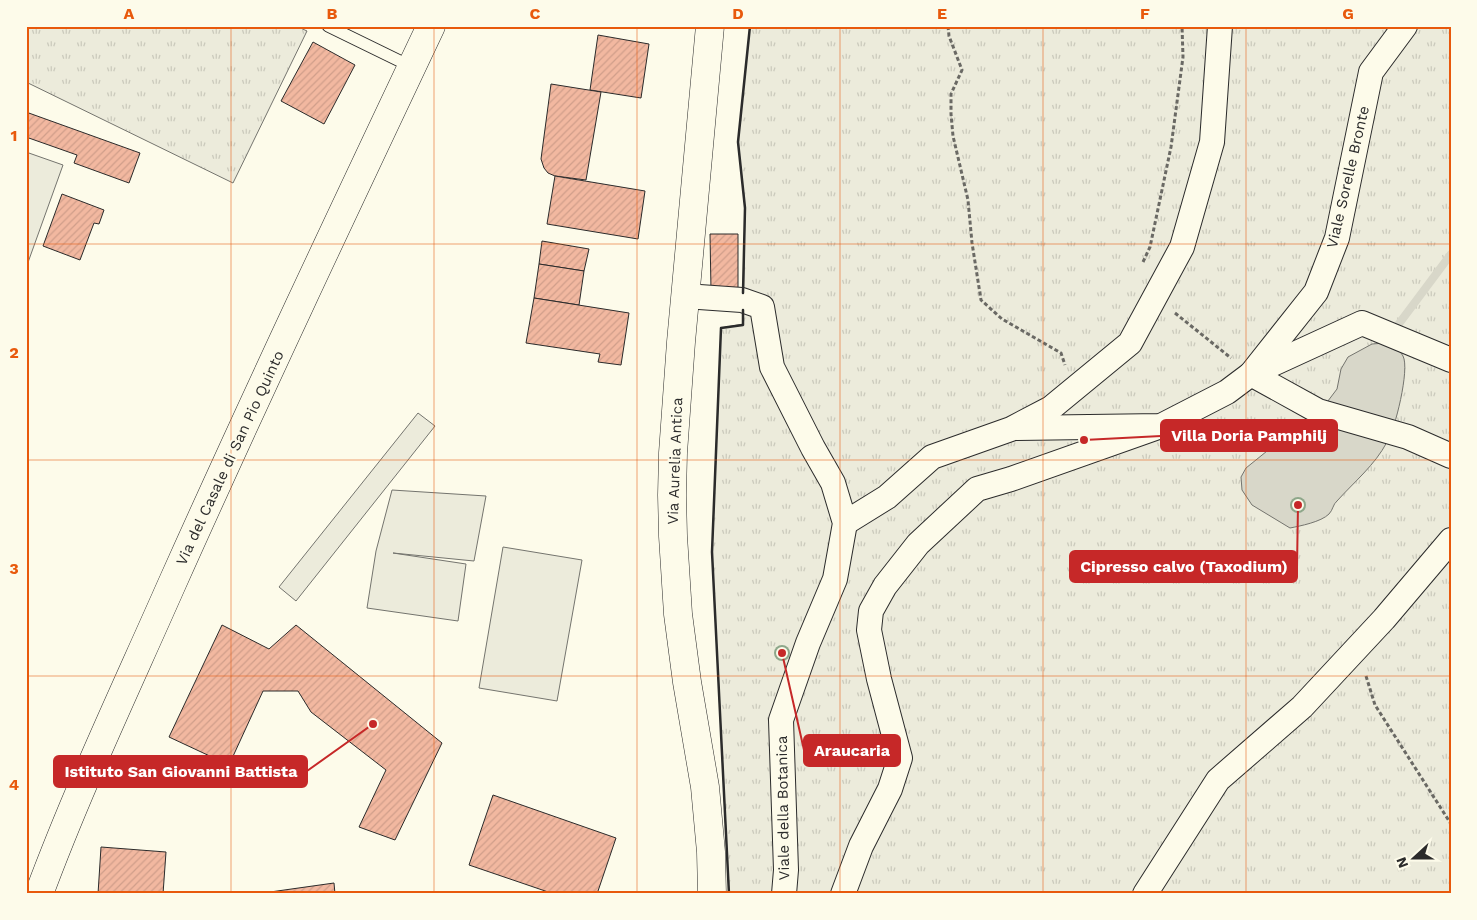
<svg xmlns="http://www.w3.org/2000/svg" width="1477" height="920" font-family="'Work Sans',sans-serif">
  <defs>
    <pattern id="park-tufts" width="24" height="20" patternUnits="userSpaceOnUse" patternTransform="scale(1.25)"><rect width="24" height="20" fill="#ecebdb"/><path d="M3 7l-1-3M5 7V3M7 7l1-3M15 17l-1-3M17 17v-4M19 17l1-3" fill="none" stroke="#cbcabc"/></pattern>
    <pattern id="building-hatch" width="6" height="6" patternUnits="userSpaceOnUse" patternTransform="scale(1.25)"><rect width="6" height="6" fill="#f2b8a0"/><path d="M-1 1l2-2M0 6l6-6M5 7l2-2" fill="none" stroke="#d09e8a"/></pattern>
  </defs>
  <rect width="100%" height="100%" fill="#fdfbea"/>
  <g fill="url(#park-tufts)" stroke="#74746e">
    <polygon points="26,26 296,26 307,31 233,183 26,82"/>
    <polygon points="750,26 1451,26 1451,894 729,894 712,552 721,328 743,324 745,208 738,142"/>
  </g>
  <g fill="#ecebdb" stroke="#74746e">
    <polygon points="26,152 63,165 26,268"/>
    <polygon points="418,413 435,426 296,601 279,587"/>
    <polygon points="392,490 486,496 474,561 393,553 466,564 458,621 367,608 376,551"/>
    <polygon points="503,547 582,560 557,701 479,688"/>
  </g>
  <path fill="#d8d7c9" stroke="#74746e" d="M1385,343C1392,346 1399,349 1403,356C1410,369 1395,430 1387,442C1375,465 1354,482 1337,501C1333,504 1333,510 1329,514C1321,522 1300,526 1290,528L1252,505L1242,490L1241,477L1246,468L1272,447L1306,430L1337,389L1341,369L1348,357L1372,344Z"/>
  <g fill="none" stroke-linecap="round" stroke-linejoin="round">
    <polyline stroke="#d8d7c9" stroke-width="8" points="1392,333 1451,254"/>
  </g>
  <g fill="url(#building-hatch)" stroke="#2b2b2b">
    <polygon points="598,35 649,44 641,98 590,90"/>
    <polygon points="313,42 355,65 324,124 281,101"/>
    <polygon points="551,84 601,92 586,180 555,176 548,173 544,168 541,159"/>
    <polygon points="26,112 140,153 129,183 74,163 77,155 26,137"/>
    <polygon points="555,176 645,191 638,239 547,224"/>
    <polygon points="62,194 104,210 99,224 94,223 80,260 43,246"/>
    <polygon points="710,234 738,234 738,289 711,290"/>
    <polygon points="542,241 589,249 584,271 539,264"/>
    <polygon points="539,264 584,271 579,305 534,298"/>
    <polygon points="534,298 629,313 621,365 598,362 600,354 526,343"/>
    <polygon points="222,625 269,649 296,625 442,743 395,840 359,827 386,770 311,712 298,691 263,691 229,765 169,737"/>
    <polygon points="493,795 616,838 597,894 554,894 469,865"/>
    <polygon points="101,847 166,852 163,894 98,894"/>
    <polygon points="334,883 335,894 256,894"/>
  </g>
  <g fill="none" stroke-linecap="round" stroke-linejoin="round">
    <g stroke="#2b2b2b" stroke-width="13">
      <polyline id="lane" points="328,26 412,67"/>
    </g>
    <g stroke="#2b2b2b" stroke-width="26">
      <g id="street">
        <polyline points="1405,26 1371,72 1337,238 1316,292 1251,374 1318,411 1408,437 1451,456"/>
        <polyline points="685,296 742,300 762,307 772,367 813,448 833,483 845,523 835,579 808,643 781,720 786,870 784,894"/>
        <polyline points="1017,428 1161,426 1227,392 1251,374 1362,323 1451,360"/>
        <polyline points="845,523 887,497 932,457 1011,429 1051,408 1130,343 1182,247 1212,142 1220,26"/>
        <polyline points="843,894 861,846 890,789 900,758 879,679 869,630 871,611 885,586 918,544 977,489 1011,479 1161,426"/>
        <polyline points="1145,894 1218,780 1302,707 1384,619 1451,540"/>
      </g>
    </g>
    <g stroke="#2b2b2b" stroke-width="29">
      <g id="secondary">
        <polyline points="710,26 681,342 673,453 672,495 673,536 678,614 687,682 705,787 711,852 712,894"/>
        <path d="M39,894C78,789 126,688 171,586C255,398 343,212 431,26"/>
      </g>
    </g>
    <g stroke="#6a6964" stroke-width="3" stroke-dasharray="4 2.5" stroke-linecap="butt">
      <polyline points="948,26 949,36 962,70 951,94 951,114 953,136 968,200 972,243 981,300 1002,319 1061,353 1065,365"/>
      <polyline points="1143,262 1150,247 1171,147 1183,57 1182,26"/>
      <polyline points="1175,313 1231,358"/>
      <polyline points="1366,676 1375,705 1451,824"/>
    </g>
    <use href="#lane" stroke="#fdfbea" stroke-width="11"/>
    <use href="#street" stroke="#fdfbea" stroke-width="24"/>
    <use href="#secondary" stroke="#fdfbea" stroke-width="28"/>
    <g stroke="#2b2b2b" stroke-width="2.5">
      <polyline points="743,293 745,208 738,142 750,26"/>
      <polyline points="729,894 712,552 721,328 743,325 743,310"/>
    </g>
  </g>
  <g fill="#8ea78a">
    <circle cx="1298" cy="505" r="8"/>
    <circle cx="782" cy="653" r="8"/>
  </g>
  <path fill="none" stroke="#e8590c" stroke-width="1" stroke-opacity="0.55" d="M231,26V894M434,26V894M637,26V894M840,26V894M1043,26V894M1246,26V894M26,244H1451M26,460H1451M26,676H1451"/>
  <g text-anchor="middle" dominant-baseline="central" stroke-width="4" stroke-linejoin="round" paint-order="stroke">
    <g font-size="15" fill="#2b2b2b" stroke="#fdfbea">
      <text transform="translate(1348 177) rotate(-77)">Viale Sorelle Bronte</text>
      <text transform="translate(230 458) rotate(-65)">Via del Casale di San Pio Quinto</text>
      <text transform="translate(675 461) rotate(-88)">Via Aurelia Antica</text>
      <text transform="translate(783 808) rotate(-91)">Viale della Botanica</text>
    </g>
  </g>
  <path fill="none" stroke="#c62828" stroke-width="2" d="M1084 440L1161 436M1298 505L1297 567M782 653L804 750M373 724L307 771"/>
  <g fill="#c62828" stroke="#fdfbea" stroke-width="2">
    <circle cx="1084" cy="440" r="5"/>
    <circle cx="1298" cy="505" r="5"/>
    <circle cx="782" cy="653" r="5"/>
    <circle cx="373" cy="724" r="5"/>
  </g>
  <g fill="#c62828" stroke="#c62828" stroke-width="2">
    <rect x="1161" y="420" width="176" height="31" rx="5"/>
    <rect x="1070" y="551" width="227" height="31" rx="5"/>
    <rect x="804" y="735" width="96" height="31" rx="5"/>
    <rect x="54" y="756" width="253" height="31" rx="5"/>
  </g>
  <g font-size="16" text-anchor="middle" font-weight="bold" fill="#fff">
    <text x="1249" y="441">Villa Doria Pamphilj</text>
    <text x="1184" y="572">Cipresso calvo (Taxodium)</text>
    <text x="852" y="756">Araucaria</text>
    <text x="181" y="777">Istituto San Giovanni Battista</text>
  </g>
  <rect width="1477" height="920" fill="none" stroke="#fdfbea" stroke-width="55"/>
  <g transform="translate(1414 858) rotate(249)" stroke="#fdfbea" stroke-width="4" paint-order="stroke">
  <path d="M0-4L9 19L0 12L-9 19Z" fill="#2b2b2b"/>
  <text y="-8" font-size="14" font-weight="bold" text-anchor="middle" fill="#2b2b2b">N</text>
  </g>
  <rect x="28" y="28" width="1422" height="864" fill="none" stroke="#e8590c" stroke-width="2"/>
  <g font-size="16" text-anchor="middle" font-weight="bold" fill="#e8590c">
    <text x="129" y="19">A</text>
    <text x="332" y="19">B</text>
    <text x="535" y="19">C</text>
    <text x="738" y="19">D</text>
    <text x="942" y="19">E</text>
    <text x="1145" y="19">F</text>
    <text x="1348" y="19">G</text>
    <text x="14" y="141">1</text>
    <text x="14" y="358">2</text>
    <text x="14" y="574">3</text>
    <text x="14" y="790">4</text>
  </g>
</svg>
